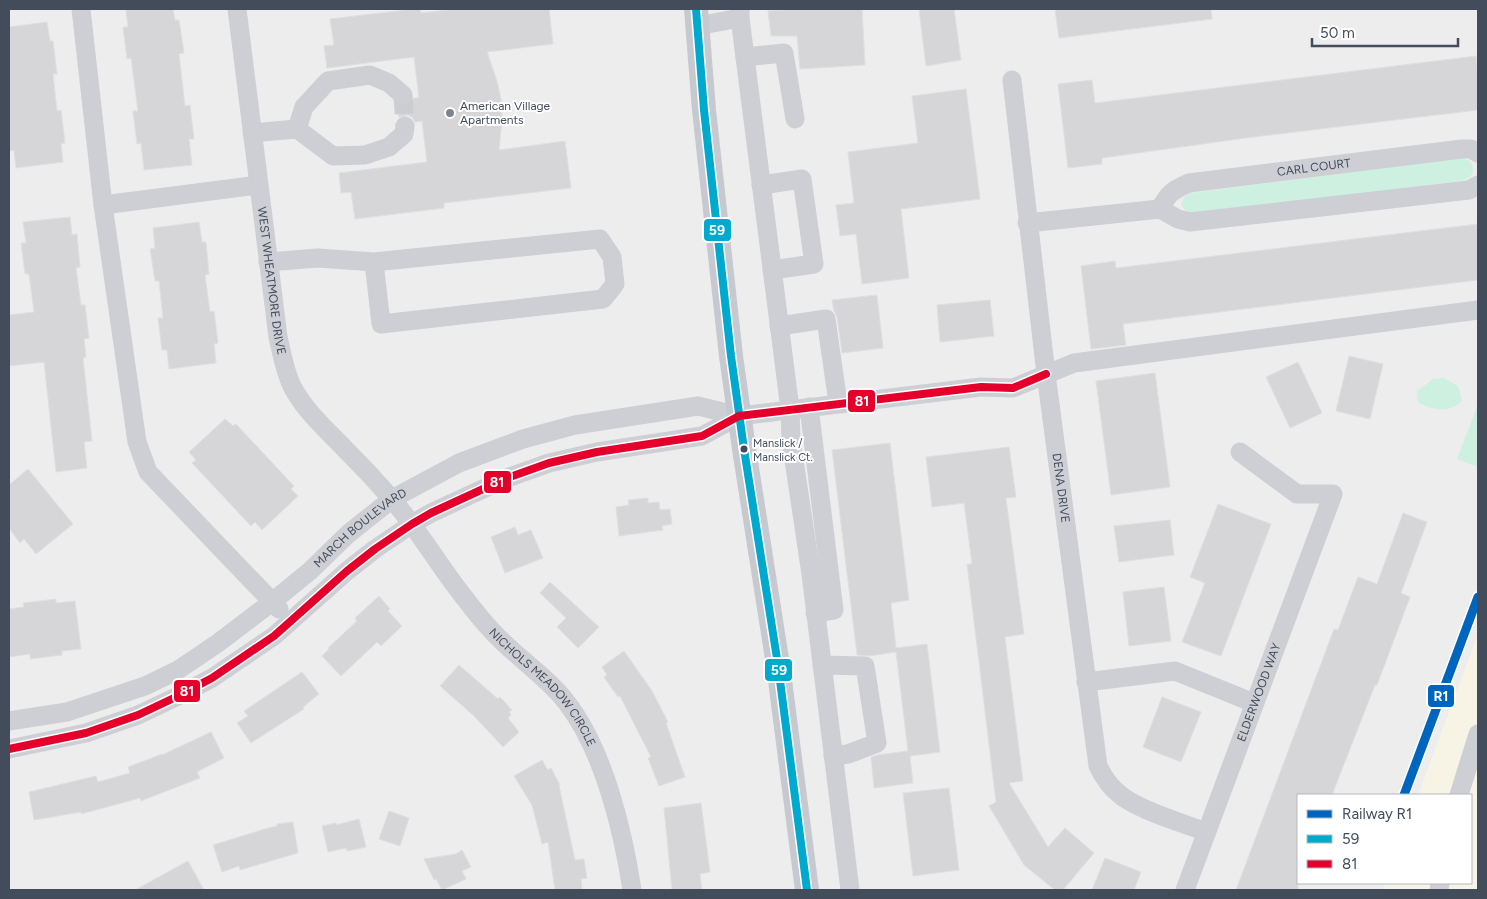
<svg xmlns="http://www.w3.org/2000/svg" width="1487" height="899" font-family="Figtree,sans-serif">
  <rect width="100%" height="100%" fill="#eeeded"/>
  <polygon fill="#f7f4e6" points="1478,634 1478,890 1383,890 1386,883 1471,883 1471,795 1418,795"/>
  <g fill="#cef0e0">
    <path d="M1463,158C1473,161 1476,169 1470,177L1461,181L1195,214L1187,212L1181,205L1184,197L1191,193Z"/>
    <path d="M1444,378L1458,386L1462,401C1449,414 1431,410 1418,402L1417,391L1433,379Z"/>
    <polygon points="1478,404 1478,467 1457,459"/>
  </g>
  <g fill="#d6d6d9" stroke="#dfdfe0">
    <polygon points="126,9 173,9 175,20 179,20 184,53 179,54 185,106 190,105 194,139 189,139 192,165 144,170 141,143 137,144 133,111 138,111 131,58 127,59 123,27 128,27"/>
    <polygon points="414,9 420,9 421,13 458,9 549,9 553,44 487,52 497,81 501,99 502,118 499,150 565,141 571,188 444,203 444,208 355,219 351,192 341,193 339,173 427,162 422,121 415,122 412,117 407,115 399,117 397,104 406,106 411,103 414,98 419,98 414,57 327,68 324,46 334,45 330,19"/>
    <polygon points="800,9 862,9 865,65 800,69 797,36 771,36 768,11"/>
    <polygon points="919,9 954,9 961,60 926,66"/>
    <polygon points="1055,9 1211,9 1212,19 1059,38"/>
    <polygon points="47,22 50,41 53,41 57,74 53,74 57,111 61,110 65,143 61,144 63,162 16,168 14,150 10,151 9,142 9,27"/>
    <polygon points="1476,56 1478,75 1478,110 1246,138 1102,158 1102,164 1068,168 1058,84 1092,80 1095,103"/>
    <polygon points="966,89 980,199 901,209 909,278 862,284 856,234 840,236 836,205 854,203 848,152 918,143 912,96"/>
    <polygon points="70,217 72,235 77,234 80,267 76,268 81,305 85,305 89,338 84,339 86,357 83,358 92,441 84,442 87,468 56,472 44,362 9,366 9,315 34,312 29,274 25,274 21,243 26,243 23,222"/>
    <polygon points="199,222 202,242 206,242 209,274 205,275 210,312 214,311 218,343 214,344 216,363 169,369 167,350 162,350 158,318 163,318 159,281 155,281 150,249 155,248 153,228"/>
    <polygon points="1478,224 1478,280 1123,324 1126,345 1091,349 1081,266 1115,261 1116,268"/>
    <polygon points="877,295 883,348 842,353 837,317 834,311 832,300"/>
    <polygon points="990,300 994,336 940,342 937,305"/>
    <polygon points="1349,356 1383,364 1370,419 1336,411"/>
    <polygon points="1298,362 1322,413 1290,428 1266,377"/>
    <polygon points="1155,373 1170,487 1111,495 1096,381"/>
    <polygon points="225,419 233,426 236,424 294,486 291,489 298,496 262,530 255,522 251,526 192,463 196,460 189,452"/>
    <polygon points="890,443 909,600 891,603 896,648 927,644 940,752 910,756 913,783 874,788 871,757 878,755 908,751 896,652 869,656 857,655 832,450"/>
    <polygon points="1009,447 1016,497 1006,498 1024,634 1005,637 1023,781 1009,783 1048,847 1065,828 1094,853 1063,890 1055,890 1024,865 989,806 996,802 967,564 972,564 964,503 932,507 926,457"/>
    <polygon points="28,469 73,524 36,554 24,539 20,543 9,528 9,485"/>
    <polygon points="648,498 648,503 659,502 660,510 670,509 672,524 662,526 663,530 619,536 616,507 629,505 628,500"/>
    <polygon points="1218,504 1271,524 1221,656 1182,642 1205,583 1190,577"/>
    <polygon points="1403,513 1427,522 1401,593 1410,597 1377,685 1375,685 1332,795 1298,795 1298,890 1236,890 1334,629 1338,630 1358,577 1377,584"/>
    <polygon points="1170,520 1174,555 1119,562 1114,526"/>
    <polygon points="515,527 518,535 531,530 543,558 505,573 491,537"/>
    <polygon points="550,582 599,627 578,648 557,627 566,618 540,593"/>
    <polygon points="1164,587 1171,641 1129,646 1123,592"/>
    <polygon points="379,596 390,609 388,611 402,626 381,646 377,642 341,676 322,656 329,649 328,648 357,621 355,618"/>
    <polygon points="56,599 56,603 75,601 81,649 62,651 62,655 30,659 30,654 9,657 9,609 24,607 23,603"/>
    <polygon points="624,651 652,691 668,722 666,723 685,777 659,786 648,758 651,757 620,696 618,697 604,677 607,675 602,667"/>
    <polygon points="459,665 498,699 500,697 512,710 509,712 511,715 508,718 519,732 503,747 474,716 440,686"/>
    <polygon points="302,672 319,694 303,707 304,709 251,743 237,723 248,716 244,711"/>
    <polygon points="1162,697 1201,712 1181,762 1143,747"/>
    <polygon points="211,732 224,758 197,772 200,778 141,801 140,798 81,814 81,812 34,820 29,792 96,776 98,782 130,773 128,767 162,754 162,755"/>
    <polygon points="542,760 548,770 551,768 560,785 559,786 575,860 584,859 587,878 581,879 582,890 555,890 548,842 542,844 532,805 514,776"/>
    <polygon points="949,788 959,870 913,876 903,793"/>
    <polygon points="701,803 710,872 700,874 702,890 672,890 664,808"/>
    <polygon points="389,811 409,818 400,846 379,839"/>
    <polygon points="359,819 366,847 347,851 346,848 328,852 322,826 336,823 336,825"/>
    <polygon points="293,822 298,853 240,870 239,866 222,872 213,845 265,829 277,826 277,824"/>
    <polygon points="462,850 471,867 462,871 466,879 442,890 436,879 434,880 424,859 456,854"/>
    <polygon points="1105,858 1141,872 1134,890 1092,890"/>
    <polygon points="188,861 204,890 135,890"/>
  </g>
  <g fill="none" stroke-linecap="round" stroke-linejoin="round">
    <polyline stroke="#cccdd0" stroke-width="19" stroke-dasharray="19 9" stroke-linecap="butt" points="403,95 405,126"/>
    <g stroke="#cdcfd4" stroke-width="19">
      <polyline points="81,9 103,205 137,442 148,472 279,609"/>
      <path id="s1" d="M237,9L278,337C282,354 285,373 293,388C306,412 326,429 344,448C360,464 376,481 391,498C419,530 440,568 467,601C477,614 489,629 502,641C523,662 549,679 567,703C604,751 623,831 632,890"/>
      <polyline points="740,18 790,409 791,440 811,574 850,890"/>
      <polyline points="697,26 740,18 740,9"/>
      <polyline points="745,57 784,53 795,119"/>
      <path id="s2" d="M1012,80L1046,374L1098,766C1103,776 1109,786 1118,793C1135,809 1183,823 1206,832"/>
      <polyline points="297,129 304,107 328,81 370,75 389,83 403,95"/>
      <polyline points="252,133 297,129 333,156 365,155 389,147 404,134 405,126"/>
      <polyline points="761,185 802,179 814,264 772,270"/>
      <polyline points="103,205 258,185"/>
      <path id="s3" d="M1160,209C1168,193 1173,190 1189,183L1462,149H1471L1478,153"/>
      <polyline points="1027,223 1160,209 1178,219 1190,222 1469,190 1478,185"/>
      <polyline points="268,262 318,258 374,262 381,324 603,299 615,284 612,257 600,239 374,262"/>
      <polyline points="779,326 826,319 838,403"/>
      <polyline points="809,407 834,610 815,613"/>
      <polyline points="822,665 865,666 877,743 848,754 833,756"/>
      <polyline points="1086,682 1175,671 1254,703"/>
      <path id="s4" d="M9,721L67,712L145,686L178,670L218,643L272,602L310,571L348,534L392,499L459,463L523,439L575,425L698,406L739,416"/>
      <polyline points="9,749 86,733 138,715 176,697 212,678 274,636 347,571 375,549 412,524 431,513 507,478 549,463 597,452 702,436 739,416 981,387 1013,388 1074,363 1478,310"/>
      <polyline points="1459,795 1478,734"/>
      <path id="s5" d="M1185,890L1333,494H1297L1240,452"/>
      <polyline points="1439,890 1440,883"/>
    </g>
    <polyline stroke="#c6c9cf" stroke-width="24" points="696,9 704,110 731,356 744,449 778,665 807,890"/>
    <g stroke="#fff" stroke-width="11">
      <polyline id="bus-1" points="696,9 704,110 731,356 744,449 778,665 807,890"/>
    </g>
    <g stroke="#fff" stroke-width="11">
      <polyline id="bus-2" points="9,749 86,733 138,715 176,697 212,678 274,636 347,571 375,549 412,524 431,513 507,478 549,463 597,452 702,436 739,416 981,387 1013,388 1046,374"/>
    </g>
    <use href="#bus-1" stroke="#00a9ce" stroke-width="8"/>
    <use href="#bus-2" stroke="#e4002b" stroke-width="8"/>
    <g stroke="#fff" stroke-width="12">
      <polyline id="rail-1" points="1404,795 1478,597"/>
    </g>
    <use href="#rail-1" stroke="#0065bd" stroke-width="9"/>
  </g>
  <circle fill="#7e848e" stroke="#fff" stroke-width="2" cx="450" cy="113" r="5"/>
  <circle fill="#424c5b" stroke="#fff" stroke-width="2" cx="744" cy="449" r="4.5"/>
  <g text-anchor="middle" dominant-baseline="central" stroke-width="4" stroke-linejoin="round" paint-order="stroke">
    <g font-size="11" fill="#424c5b" stroke="#fff" text-anchor="start">
      <text x="753" y="443">Manslick /<tspan x="753" dy="14">Manslick Ct.</tspan></text>
    </g>
    <g font-size="12" fill="#424c5b" stroke="#fff" text-anchor="start">
      <text x="460" y="106">American Village<tspan x="460" dy="14">Apartments</tspan></text>
    </g>
    <g font-size="12" fill="#424c5b" stroke="#fff">
      <text stroke="none"><textPath href="#s3" startOffset="166">CARL COURT</textPath></text>
      <text stroke="none"><textPath href="#s1" startOffset="274">WEST WHEATMORE DRIVE</textPath></text>
      <text stroke="none"><textPath href="#s2" startOffset="411">DENA DRIVE</textPath></text>
      <text stroke="none"><textPath href="#s4" startOffset="409">MARCH BOULEVARD</textPath></text>
      <text stroke="none"><textPath href="#s1" startOffset="775">NICHOLS MEADOW CIRCLE</textPath></text>
      <text stroke="none"><textPath href="#s5" startOffset="211">ELDERWOOD WAY</textPath></text>
    </g>
  </g>
  <g stroke="#fff" stroke-width="2">
    <rect x="703" y="218" width="29" height="24" rx="5" fill="#00a9ce"/>
    <rect x="847" y="389" width="29" height="24" rx="5" fill="#e4002b"/>
    <rect x="483" y="470" width="29" height="24" rx="5" fill="#e4002b"/>
    <rect x="764" y="658" width="29" height="24" rx="5" fill="#00a9ce"/>
    <rect x="173" y="679" width="28" height="24" rx="5" fill="#e4002b"/>
    <rect x="1427" y="684" width="28" height="24" rx="5" fill="#0065bd"/>
  </g>
  <g font-size="14" text-anchor="middle" font-weight="bold" fill="#fff">
    <text x="717" y="235">59</text>
    <text x="862" y="406">81</text>
    <text x="497" y="487">81</text>
    <text x="779" y="675">59</text>
    <text x="187" y="696">81</text>
    <text x="1441" y="701">R1</text>
  </g>
  <rect width="1487" height="899" fill="none" stroke="#424c5b" stroke-width="20"/>
  <rect x="1297" y="794" width="175" height="90" fill="#ffffff" stroke="#b3b7bd"/>
  <rect x="1307" y="810" width="25" height="8" fill="#0065bd" stroke="#b3b7bd"/>
  <text x="1342" y="819" font-size="15" fill="#424c5b">Railway R1</text>
  <rect x="1307" y="835" width="25" height="8" fill="#00a9ce" stroke="#b3b7bd"/>
  <text x="1342" y="844" font-size="15" fill="#424c5b">59</text>
  <rect x="1307" y="860" width="25" height="8" fill="#e4002b" stroke="#b3b7bd"/>
  <text x="1342" y="869" font-size="15" fill="#424c5b">81</text>
  <path d="M1312 38v8h146v-8" fill="none" stroke="#424c5b" stroke-width="2.5"/>
  <text x="1320" y="38" font-size="15" fill="#424c5b" stroke="#ffffff" stroke-width="4" paint-order="stroke">50 m</text>
</svg>
